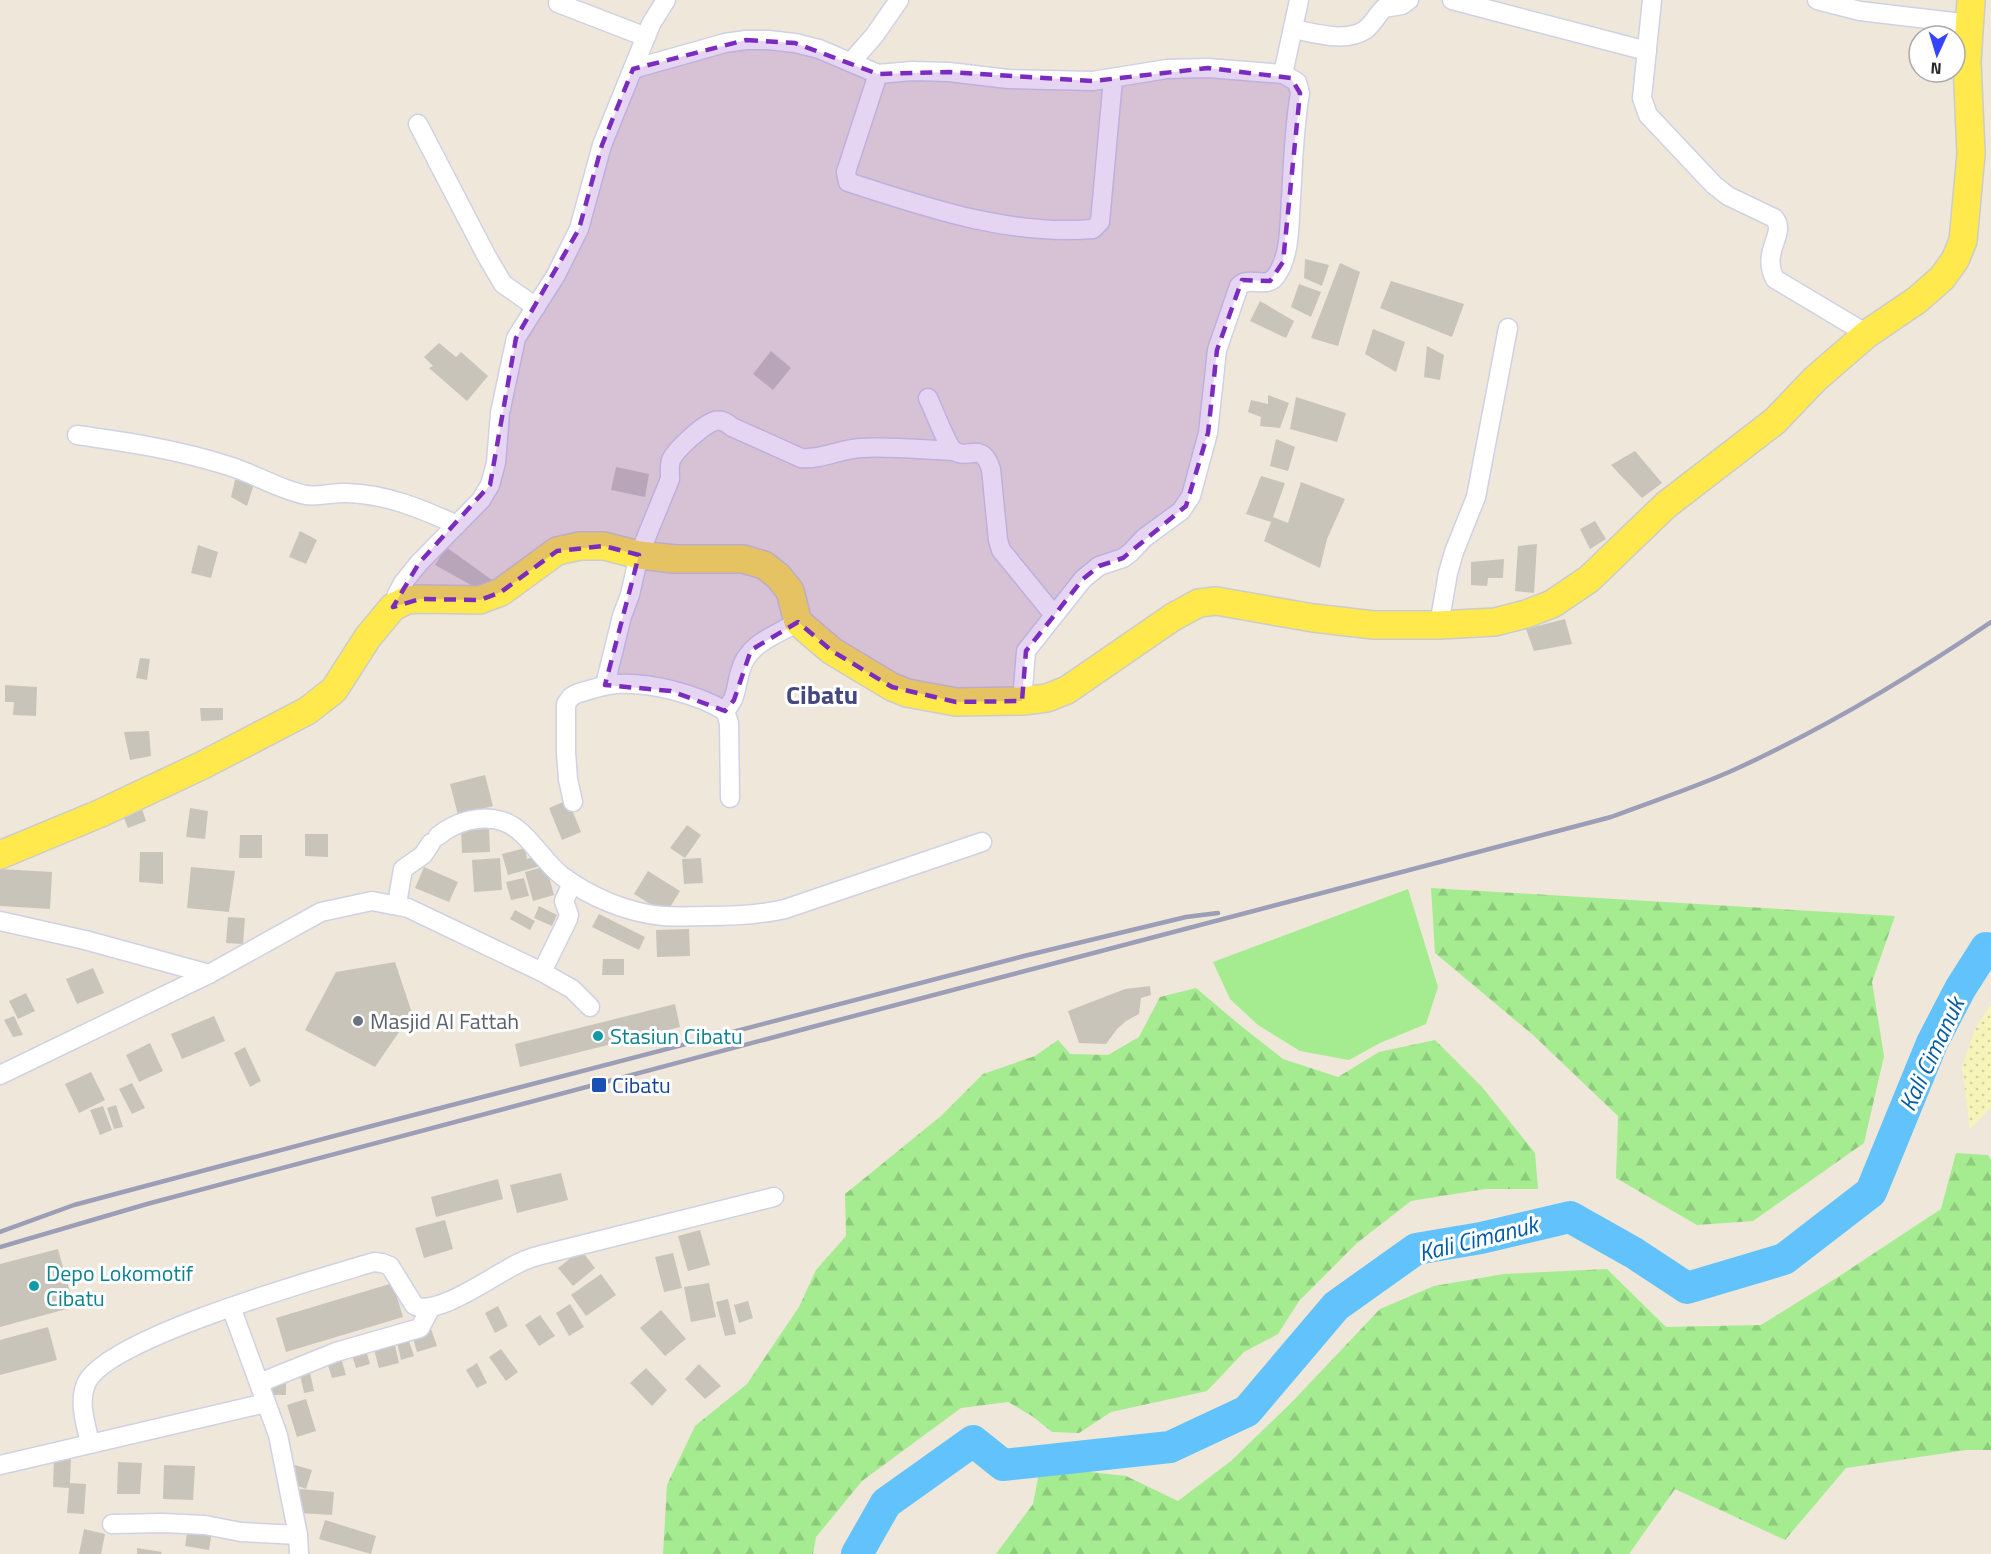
<svg xmlns="http://www.w3.org/2000/svg" width="1991" height="1554" font-family="'Titillium Web',sans-serif">
  <defs>
    <pattern id="forest-firs" width="22" height="20" patternUnits="userSpaceOnUse" patternTransform="scale(1.5)"><rect width="22" height="20" fill="#a5eb90"/><path d="M5 1l3.5 6h-7zM16 11l3.5 6h-7z" fill="#8eca7c"/></pattern>
    <pattern id="sand-dots" width="8" height="8" patternUnits="userSpaceOnUse" patternTransform="scale(1.5)"><rect width="8" height="8" fill="#f7f4b9"/><path d="M2 2h.1M6 6h.1" fill="none" stroke="#d4d19f" stroke-width="1.8" stroke-linecap="round"/></pattern>
  </defs>
  <rect width="100%" height="100%" fill="#eee7da"/>
  <polygon fill="#a5eb90" points="1408,889 1438,987 1426,1024 1380,1043 1349,1060 1300,1051 1258,1025 1230,999 1213,962"/>
  <g fill="url(#forest-firs)">
    <polygon points="1431,888 1895,916 1872,982 1884,1056 1864,1143 1753,1221 1697,1225 1616,1178 1618,1116 1533,1035 1435,953"/>
    <polygon points="1196,988 1241,1026 1283,1059 1338,1077 1379,1052 1435,1040 1482,1087 1535,1153 1538,1189 1485,1189 1411,1201 1357,1243 1299,1301 1278,1334 1244,1352 1207,1391 1111,1412 1079,1433 1052,1432 1032,1416 1008,1402 961,1408 862,1481 816,1537 813,1554 663,1554 667,1485 695,1426 747,1384 799,1307 816,1270 846,1236 845,1194 941,1116 983,1074 1035,1056 1058,1040 1070,1054 1108,1055 1139,1037 1160,997"/>
    <polygon points="1956,1153 1988,1155 1991,1160 1991,1450 1966,1450 1846,1468 1785,1540 1675,1489 1629,1554 996,1554 1033,1504 1042,1457 1081,1471 1126,1476 1178,1501 1231,1461 1291,1403 1380,1309 1434,1286 1504,1274 1607,1269 1666,1327 1761,1325 1838,1277 1941,1209"/>
  </g>
  <polygon fill="url(#sand-dots)" points="1991,1004 1991,1107 1970,1129 1962,1067 1975,1029"/>
  <g fill="none" stroke-linecap="round" stroke-linejoin="round">
    <polyline stroke="#61c2fc" stroke-width="32" points="857,1554 886,1503 973,1441 1003,1465 1170,1447 1247,1411 1336,1306 1416,1249 1481,1238 1570,1217 1634,1253 1687,1288 1784,1259 1871,1192 1932,1043 1960,989 1986,948 1991,950"/>
  </g>
  <g fill="#c9c4ba">
    <polygon points="1305,259 1329,265 1322,286 1304,278"/>
    <polygon points="1340,263 1360,272 1338,346 1311,338"/>
    <polygon points="1391,281 1464,304 1452,337 1380,308"/>
    <polygon points="1299,284 1321,292 1311,317 1291,307"/>
    <polygon points="1260,301 1294,321 1286,338 1250,321"/>
    <polygon points="1373,329 1405,342 1396,372 1365,354"/>
    <polygon points="439,343 456,357 461,352 488,376 467,401 429,368 433,366 424,357"/>
    <polygon points="1427,346 1444,355 1440,380 1424,377"/>
    <polygon points="771,351 791,368 773,390 753,374"/>
    <polygon points="1268,395 1289,403 1280,428 1260,426 1261,417 1248,412 1251,400 1268,404"/>
    <polygon points="1296,397 1346,413 1337,442 1290,429"/>
    <polygon points="1276,439 1295,447 1288,471 1270,466"/>
    <polygon points="1635,451 1662,483 1642,498 1611,465"/>
    <polygon points="616,467 649,474 645,497 611,490"/>
    <polygon points="236,476 254,484 247,506 231,497"/>
    <polygon points="1261,476 1285,483 1273,517 1288,523 1301,482 1345,499 1327,539 1320,568 1264,541 1271,522 1246,514"/>
    <polygon points="1595,521 1606,539 1590,549 1580,529"/>
    <polygon points="300,531 317,540 306,564 289,557"/>
    <polygon points="1537,544 1534,593 1515,591 1518,546"/>
    <polygon points="198,545 218,552 211,578 191,573"/>
    <polygon points="446,547 492,580 480,590 435,565"/>
    <polygon points="1504,559 1503,578 1488,578 1487,586 1471,585 1471,562"/>
    <polygon points="1565,619 1572,644 1534,651 1526,629"/>
    <polygon points="140,658 150,659 147,680 136,678"/>
    <polygon points="5,685 37,687 36,716 13,715 14,702 5,702"/>
    <polygon points="200,708 223,708 223,720 201,721"/>
    <polygon points="149,731 151,756 130,760 124,732"/>
    <polygon points="485,775 493,806 458,815 450,784"/>
    <polygon points="568,800 581,832 562,840 549,808"/>
    <polygon points="190,808 208,811 205,839 186,837"/>
    <polygon points="142,809 146,821 128,828 123,816"/>
    <polygon points="687,825 701,835 685,858 670,848"/>
    <polygon points="489,829 490,852 462,853 461,830"/>
    <polygon points="305,834 328,834 328,857 305,856"/>
    <polygon points="240,835 262,835 262,858 239,858"/>
    <polygon points="525,848 527,859 537,856 540,866 508,875 502,854"/>
    <polygon points="140,852 163,852 163,884 139,882"/>
    <polygon points="500,858 502,890 474,892 472,860"/>
    <polygon points="701,858 703,883 684,884 682,859"/>
    <polygon points="546,866 554,895 533,901 525,872"/>
    <polygon points="191,867 235,871 229,912 187,908"/>
    <polygon points="424,867 458,882 449,902 415,888"/>
    <polygon points="0,869 52,872 50,909 0,906"/>
    <polygon points="648,871 680,891 666,914 634,894"/>
    <polygon points="524,878 529,896 511,900 506,882"/>
    <polygon points="539,906 557,915 552,926 534,918"/>
    <polygon points="515,910 535,921 530,930 510,919"/>
    <polygon points="599,914 645,937 639,950 592,927"/>
    <polygon points="228,917 245,918 243,944 226,943"/>
    <polygon points="689,929 690,956 657,957 656,930"/>
    <polygon points="603,959 624,959 624,975 602,975"/>
    <polygon points="395,962 412,1013 375,1067 305,1030 336,972"/>
    <polygon points="93,968 104,993 77,1004 66,979"/>
    <polygon points="1150,986 1151,995 1141,998 1139,1014 1126,1021 1117,1029 1106,1044 1079,1043 1068,1011 1125,989"/>
    <polygon points="26,993 35,1011 18,1019 9,1001"/>
    <polygon points="675,1004 680,1027 520,1067 515,1044"/>
    <polygon points="14,1016 23,1035 13,1037 4,1020"/>
    <polygon points="214,1016 225,1041 182,1059 171,1034"/>
    <polygon points="150,1043 163,1071 139,1082 126,1055"/>
    <polygon points="245,1047 261,1081 250,1087 234,1053"/>
    <polygon points="91,1072 105,1100 79,1113 65,1084"/>
    <polygon points="132,1083 145,1108 132,1114 119,1089"/>
    <polygon points="116,1105 123,1127 114,1129 107,1108"/>
    <polygon points="103,1106 112,1130 100,1135 90,1110"/>
    <polygon points="561,1173 568,1200 517,1213 510,1185"/>
    <polygon points="498,1179 503,1199 436,1217 431,1197"/>
    <polygon points="445,1220 453,1249 424,1258 415,1228"/>
    <polygon points="700,1230 710,1265 688,1271 678,1236"/>
    <polygon points="58,1249 74,1307 0,1327 0,1264"/>
    <polygon points="581,1250 595,1268 573,1286 558,1268"/>
    <polygon points="673,1253 682,1288 664,1292 655,1257"/>
    <polygon points="601,1274 616,1295 586,1316 571,1295"/>
    <polygon points="393,1283 403,1317 286,1352 276,1318"/>
    <polygon points="709,1283 716,1317 691,1322 684,1287"/>
    <polygon points="728,1299 736,1334 725,1336 716,1302"/>
    <polygon points="748,1301 753,1318 739,1323 734,1305"/>
    <polygon points="570,1304 584,1327 569,1336 556,1313"/>
    <polygon points="498,1306 508,1326 495,1333 485,1313"/>
    <polygon points="661,1310 686,1339 665,1356 640,1328"/>
    <polygon points="540,1315 555,1336 539,1346 525,1325"/>
    <polygon points="48,1327 57,1360 0,1375 0,1340"/>
    <polygon points="431,1329 437,1346 417,1352 412,1335"/>
    <polygon points="407,1335 414,1356 401,1360 396,1338"/>
    <polygon points="394,1341 399,1363 379,1368 373,1346"/>
    <polygon points="365,1347 370,1364 356,1368 351,1352"/>
    <polygon points="501,1349 518,1372 506,1381 489,1357"/>
    <polygon points="341,1358 346,1375 332,1378 327,1362"/>
    <polygon points="477,1363 487,1383 477,1388 466,1370"/>
    <polygon points="699,1364 721,1386 705,1399 685,1379"/>
    <polygon points="309,1368 314,1391 304,1393 299,1370"/>
    <polygon points="646,1368 667,1390 652,1406 630,1383"/>
    <polygon points="270,1382 286,1383 286,1395 270,1395"/>
    <polygon points="306,1399 316,1431 297,1437 287,1405"/>
    <polygon points="54,1457 71,1458 70,1483 86,1484 84,1514 67,1513 69,1488 53,1487"/>
    <polygon points="118,1462 142,1463 140,1494 117,1494"/>
    <polygon points="164,1465 195,1466 193,1500 163,1499"/>
    <polygon points="295,1465 312,1470 306,1489 290,1483"/>
    <polygon points="300,1489 334,1492 332,1515 298,1513"/>
    <polygon points="325,1520 376,1536 371,1554 319,1539"/>
    <polygon points="188,1528 212,1532 209,1550 185,1546"/>
    <polygon points="84,1529 105,1534 101,1554 79,1554"/>
    <polygon points="137,1548 162,1552 161,1554 137,1554"/>
  </g>
  <g fill="none" stroke-linecap="round" stroke-linejoin="round">
    <g stroke="#cfd1e5" stroke-width="21">
      <g id="minor">
        <polyline points="1452,0 1647,51"/>
        <path d="M1652,0L1642,98L1648,115L1714,185L1728,196L1774,218C1788,233 1760,251 1775,279L1867,334"/>
        <polyline points="1817,0 1860,11 1970,24"/>
        <polyline points="558,3 646,37"/>
        <path d="M1293,29C1315,33 1345,43 1365,30C1373,24 1377,15 1384,8L1402,5L1409,0"/>
        <polyline points="851,62 874,36 899,0"/>
        <path d="M633,69L725,43L746,40H768L795,43L819,49L878,74L912,71L949,72L1008,79L1093,81L1167,69L1208,68L1283,74L1297,82L1300,93C1294,127 1293,164 1291,199C1289,223 1291,255 1276,276C1266,290 1249,275 1239,286L1217,350L1208,433L1191,496L1181,511L1144,538L1131,552L1123,558L1099,566L1083,579L1026,651L1022,701"/>
        <path d="M878,74L846,172L848,182C928,208 1009,236 1093,229L1100,222L1113,79"/>
        <polyline points="1283,74 1299,0"/>
        <polyline points="418,124 486,255 503,284 536,307"/>
        <path d="M928,398C933,408 947,445 953,450C968,462 981,439 991,469L998,540L1001,550L1054,615"/>
        <path d="M77,435C128,442 179,450 229,466C255,474 280,490 306,495C320,497 334,492 347,493C386,494 422,509 457,525"/>
        <polyline points="393,607 397,594 403,583 419,563 481,500 490,485 496,463 500,413 516,338 556,275 579,229 602,145 651,24 666,0"/>
        <polyline points="1439,625 1448,573 1454,552 1476,497 1508,328"/>
        <path d="M605,685L622,616L630,595L639,555L670,479C670,473 669,466 671,460C676,449 704,424 715,421C722,419 727,423 732,427L801,458C821,460 840,449 861,448C892,446 923,450 954,451"/>
        <path d="M725,711C737,697 735,690 740,672C747,643 775,636 798,622"/>
        <path d="M573,802L568,779L566,752V704L571,697L576,694C589,690 603,685 617,684C650,682 697,694 725,711L729,723L730,798"/>
        <path d="M438,836C455,822 480,814 502,821C527,829 542,861 562,876C590,897 628,913 663,916C678,917 693,916 708,916C735,916 759,915 785,909L982,842"/>
        <polyline points="397,904 403,869 423,855 431,843"/>
        <polyline points="0,921 85,940 209,974"/>
        <polyline points="542,972 568,919 569,915 564,901 572,883"/>
        <polyline points="0,1075 209,974 321,912 372,901 408,908 542,972 572,989 590,1007"/>
        <polyline points="231,1307 278,1435 298,1535 299,1554"/>
        <polyline points="259,1383 336,1352 420,1328 431,1307"/>
        <path d="M90,1443C86,1424 78,1403 86,1384C105,1338 321,1278 374,1262L382,1263L390,1266L414,1305C435,1319 497,1273 519,1263C527,1259 536,1256 545,1254L774,1197"/>
        <polyline points="0,1465 266,1403"/>
        <polyline points="112,1524 163,1523 205,1525 241,1532 298,1535"/>
      </g>
    </g>
    <g stroke="#ccc" stroke-width="30">
      <polyline id="primary" points="0,855 101,813 203,765 307,711 334,690 368,637 393,607 407,600 420,599 480,600 501,592 557,551 580,546 604,546 639,555 675,559 743,559 764,565 778,576 790,591 798,622 832,651 892,687 907,693 956,702 1022,701 1047,698 1067,690 1173,617 1199,603 1216,601 1313,618 1374,625 1439,625 1495,622 1526,614 1552,604 1589,579 1666,505 1775,421 1815,379 1867,334 1917,300 1942,278 1955,260 1963,241 1971,154 1967,62 1971,0"/>
    </g>
    <use href="#minor" stroke="#fff" stroke-width="18"/>
    <use href="#primary" stroke="#ffe94d" stroke-width="27"/>
    <g stroke="#9c9db6" stroke-width="4.5">
      <polyline points="0,1232 74,1205 383,1123 1024,956 1186,917 1218,913"/>
      <path d="M0,1247L147,1204L812,1027L1611,817C1653,801 1697,787 1738,768C1827,727 1910,677 1991,622"/>
    </g>
  </g>
  <path fill="#7b2cbf" fill-opacity="0.2" stroke="#7b2cbf" stroke-width="4.5" stroke-dasharray="12 8" stroke-linejoin="round" d="M746,40L795,43L878,74L949,72L1093,81L1208,68L1291,78L1300,93L1283,262L1270,281L1242,280L1217,350L1208,433L1186,506L1123,558L1099,566L1083,579L1026,651L1022,701L956,702L892,687L832,651L798,622L751,650L734,700L725,711L671,691L605,685L639,555L604,546L557,551L501,592L480,600L420,599L393,607L419,563L490,485L516,338L579,229L602,145L633,69Z"/>
  <circle fill="#6b7280" stroke="#fff" stroke-width="2" cx="358" cy="1021" r="6"/>
  <g fill="#0f9aa8" stroke="#fff" stroke-width="2">
    <circle cx="598" cy="1036" r="6"/>
    <circle cx="34" cy="1286" r="6"/>
  </g>
  <rect fill="#1a4fb4" stroke="#fff" stroke-width="2" x="591" y="1077" width="16" height="16" rx="3"/>
  <g text-anchor="middle" dominant-baseline="central" stroke-width="6" stroke-linejoin="round" paint-order="stroke">
    <g font-size="22" fill="#5b616d" stroke="#fff" text-anchor="start">
      <text x="370" y="1021">Masjid Al Fattah</text>
    </g>
    <g font-size="22" fill="#0d838f" stroke="#fff" text-anchor="start">
      <text x="610" y="1036">Stasiun Cibatu</text>
      <text x="46" y="1273">Depo Lokomotif<tspan x="46" dy="25">Cibatu</tspan></text>
    </g>
    <g font-size="22" fill="#164399" stroke="#fff" text-anchor="start">
      <text x="612" y="1085">Cibatu</text>
    </g>
    <g font-size="24" font-style="italic" fill="#005ca7" stroke="#fff">
      <text transform="translate(1931 1054) rotate(-65)">Kali Cimanuk</text>
      <text transform="translate(1478 1238) rotate(-14)">Kali Cimanuk</text>
    </g>
    <g font-size="26" font-weight="bold" fill="#45497f" stroke="#fff">
      <text x="822" y="694">Cibatu</text>
    </g>
  </g>
  <g transform="translate(1937 54) rotate(184)"><circle r="28" fill="#ffffff" stroke="#aaaaaa" stroke-width="1.5"/>
  <path d="M0-4.5L10 22L0 15L-10 22Z" fill="#3545ff"/>
  <text y="-9" font-size="16" font-weight="bold" text-anchor="middle" fill="#2a2a2a">N</text>
  </g>
</svg>
